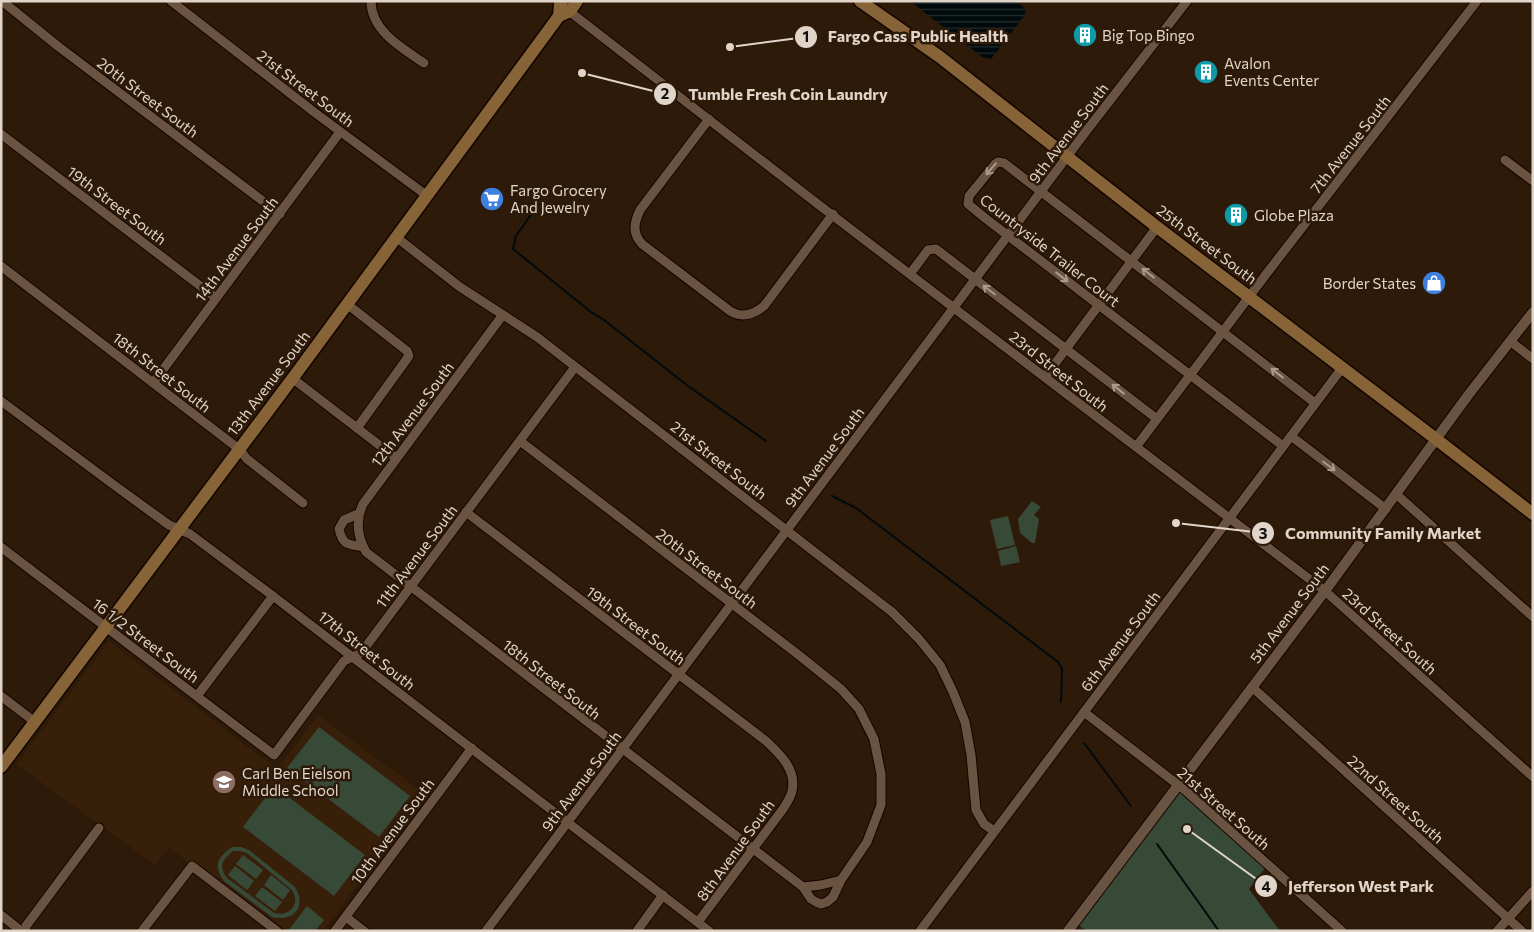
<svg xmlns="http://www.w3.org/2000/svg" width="1534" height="932" font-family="Commissioner,sans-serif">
  <defs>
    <pattern id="water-rules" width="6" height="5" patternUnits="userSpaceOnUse" patternTransform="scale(1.25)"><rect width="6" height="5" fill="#000a0c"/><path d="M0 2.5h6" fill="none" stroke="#252d2e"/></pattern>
  </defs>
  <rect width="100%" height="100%" fill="#2d1a09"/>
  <polygon fill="#381f09" points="109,641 277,769 318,715 425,794 323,931 287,931 200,865 196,868 169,848 155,865 16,764"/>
  <g fill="#374a38" fill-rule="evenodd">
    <polygon points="1032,501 1041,507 1034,515 1039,519 1035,543 1032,543 1020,533 1018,519"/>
    <polygon points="1008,516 1015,545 997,549 990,520"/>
    <polygon points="1016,546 1020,562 1001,566 998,551"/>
    <polygon points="319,727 410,796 379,837 287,768"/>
    <polygon points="274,786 365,855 334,896 243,827"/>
    <polygon points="1180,791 1265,868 1249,889 1280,931 1086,931 1079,925"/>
    <path d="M232,847H241L249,850L295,887C307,907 294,922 272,917L224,881C213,866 217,858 232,847ZM233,851H240L247,853L292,890C301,904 290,917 274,913L227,878C218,866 222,860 233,851Z"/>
    <polygon points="243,855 263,870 256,879 236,864"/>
    <polygon points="235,866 254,881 247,890 228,875"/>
    <polygon points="271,875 290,890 283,900 264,885"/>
    <polygon points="262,887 282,902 275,911 255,896"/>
    <polygon points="307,906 324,920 315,931 288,931"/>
  </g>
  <polygon fill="url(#water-rules)" points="910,1 1015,1 1026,9 1025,15 991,59 982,57"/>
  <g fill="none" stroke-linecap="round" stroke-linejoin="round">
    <g stroke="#000a0c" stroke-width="2">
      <polyline points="537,206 516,236 513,249 591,312 604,320 688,386 766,441"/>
      <polyline points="832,496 856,508 1058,662 1062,669 1061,702"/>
      <polyline points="1084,743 1131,806"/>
      <polyline points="1157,844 1219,931"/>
    </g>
    <g stroke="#140400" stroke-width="11">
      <g id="minor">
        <polyline points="2,1 59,47 280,214"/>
        <polyline points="171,1 314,112 426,195"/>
        <path d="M371,1C371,31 402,48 424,63"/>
        <polyline points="565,8 819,205 1325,591 1533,777"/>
        <path d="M709,119L640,210C634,223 632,233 642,244L730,311C743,319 754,314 764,306L833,214"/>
        <polyline points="1,134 216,298"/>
        <polyline points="1505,160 1533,181"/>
        <polyline points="396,237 460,287 537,337 892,612 919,639 940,665 953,692 965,722 971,755 976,810 984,824 994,831"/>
        <polyline points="1,266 239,449 247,459 303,503"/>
        <polyline points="910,274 928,250 936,249 1157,419"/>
        <polyline points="347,304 407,351 409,356 357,428"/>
        <path d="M502,316L363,504C355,521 357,536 366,552L803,887L821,885L841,880"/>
        <polyline points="1510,341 1533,359"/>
        <polyline points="1045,377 1157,227"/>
        <polyline points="292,378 396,458"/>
        <polyline points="153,383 340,132"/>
        <polyline points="1,401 114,485 169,525 190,534 273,596 709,931"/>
        <polyline points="1291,436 1386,509"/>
        <polyline points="520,441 800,656 841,689 859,709 874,739 881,774 881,805 867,842 841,880 833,897 827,902 821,904 816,902 811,899 803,887"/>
        <polyline points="1283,446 985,218 968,204 969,196 995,164 998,162 1004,163 1315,403"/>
        <polyline points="1136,447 1267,273 1477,1"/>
        <polyline points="1396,494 1533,617"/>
        <path d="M466,512L766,741C780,754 797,770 792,791C791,797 786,804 783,809L698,922"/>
        <path d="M358,514L344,520L339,529C343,546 348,544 363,547"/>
        <polyline points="1,547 274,755 344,661 361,653 575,367"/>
        <polyline points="1252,687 1522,931"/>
        <polyline points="1,696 35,722"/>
        <polyline points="197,696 273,596"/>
        <polyline points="1084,712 1186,791 1342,931"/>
        <polyline points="1,915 21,931"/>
        <polyline points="346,917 364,931"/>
        <polyline points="25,931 26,926 99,828"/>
        <polyline points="142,931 192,866 277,931"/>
        <polyline points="335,931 472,748"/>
        <polyline points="486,931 1084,134 1187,1"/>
        <polyline points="637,931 663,895"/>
        <polyline points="920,931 1342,368"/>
        <polyline points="1497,931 1533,891"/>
      </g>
    </g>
    <g stroke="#140400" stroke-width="12">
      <polyline id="tertiary" points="1068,931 1325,591 1469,394 1533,312"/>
    </g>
    <g stroke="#140400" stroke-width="15">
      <g id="secondary">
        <polyline points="860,1 940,57 1157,227 1436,439 1533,514"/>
        <polyline points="559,16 560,4 562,1"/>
        <polyline points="1,767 298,371 559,16 570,11 577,1"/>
      </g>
    </g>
    <use href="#minor" stroke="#6a5341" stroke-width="9"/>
    <use href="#tertiary" stroke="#6a5341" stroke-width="10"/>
    <use href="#secondary" stroke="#876437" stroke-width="12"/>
  </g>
  <defs><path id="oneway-shaft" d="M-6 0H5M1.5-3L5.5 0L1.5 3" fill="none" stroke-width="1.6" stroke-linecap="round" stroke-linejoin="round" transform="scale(1.25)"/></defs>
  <g stroke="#ab9a8c">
    <use href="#oneway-shaft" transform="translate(991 169) rotate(131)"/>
    <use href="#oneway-shaft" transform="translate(1148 273) rotate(-142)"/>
    <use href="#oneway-shaft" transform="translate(1062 277) rotate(38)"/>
    <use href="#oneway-shaft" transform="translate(989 290) rotate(-143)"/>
    <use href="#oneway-shaft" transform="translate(1277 373) rotate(-142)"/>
    <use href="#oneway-shaft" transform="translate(1118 389) rotate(-142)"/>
    <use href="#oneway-shaft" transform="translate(1329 466) rotate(37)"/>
  </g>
  <defs>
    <g id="building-disc" transform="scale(1.25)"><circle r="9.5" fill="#0f9aa8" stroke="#2d1a09"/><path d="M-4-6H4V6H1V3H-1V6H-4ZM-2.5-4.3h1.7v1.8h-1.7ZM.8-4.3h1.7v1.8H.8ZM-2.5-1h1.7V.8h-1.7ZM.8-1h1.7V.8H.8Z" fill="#fff"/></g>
    <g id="supermarket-disc" transform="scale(1.25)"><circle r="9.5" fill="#3f7fe0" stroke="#2d1a09"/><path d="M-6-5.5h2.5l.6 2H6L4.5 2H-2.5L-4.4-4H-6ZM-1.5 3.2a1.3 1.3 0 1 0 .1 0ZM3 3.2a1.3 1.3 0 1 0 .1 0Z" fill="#fff"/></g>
    <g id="shop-disc" transform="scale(1.25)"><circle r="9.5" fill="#3f7fe0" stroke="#2d1a09"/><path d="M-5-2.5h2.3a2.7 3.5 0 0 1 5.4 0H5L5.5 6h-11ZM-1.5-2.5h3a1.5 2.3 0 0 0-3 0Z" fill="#fff"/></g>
    <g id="school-disc" transform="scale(1.25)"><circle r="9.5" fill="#8d6e63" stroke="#2d1a09"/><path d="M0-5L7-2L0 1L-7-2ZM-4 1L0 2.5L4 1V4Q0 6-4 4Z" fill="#fff"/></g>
  </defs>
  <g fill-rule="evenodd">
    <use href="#building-disc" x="1085" y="35"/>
    <use href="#building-disc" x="1206" y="72"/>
    <use href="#supermarket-disc" x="492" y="199"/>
    <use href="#building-disc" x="1236" y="215"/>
    <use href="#shop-disc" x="1434" y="283"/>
    <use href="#school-disc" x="224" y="782"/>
  </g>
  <g text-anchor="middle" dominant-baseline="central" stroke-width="5" stroke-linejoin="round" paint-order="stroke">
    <g font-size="15" fill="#e1d4c9" stroke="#2d1a09" text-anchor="start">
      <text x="1102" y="35">Big Top Bingo</text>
      <text x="1224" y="63">Avalon<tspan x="1224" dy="17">Events Center</tspan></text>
      <text x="510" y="190">Fargo Grocery<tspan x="510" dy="17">And Jewelry</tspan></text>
      <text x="1254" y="215">Globe Plaza</text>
      <text x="1416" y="283" text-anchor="end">Border States</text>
      <text x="242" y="773">Carl Ben Eielson<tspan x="242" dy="17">Middle School</tspan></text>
    </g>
    <g font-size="15" fill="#e1d4c9" stroke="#2d1a09">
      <text transform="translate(306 88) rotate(37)">21st Street South</text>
      <text transform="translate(148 97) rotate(37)">20th Street South</text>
      <text transform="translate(1068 133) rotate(-53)">9th Avenue South</text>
      <text transform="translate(1350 144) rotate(-52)">7th Avenue South</text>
      <text transform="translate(117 205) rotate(37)">19th Street South</text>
      <text transform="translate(1207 244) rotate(37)">25th Street South</text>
      <text transform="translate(236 249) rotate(-53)">14th Avenue South</text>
      <text transform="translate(1050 250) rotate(38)">Countryside Trailer Court</text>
      <text transform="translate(1059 371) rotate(38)">23rd Street South</text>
      <text transform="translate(162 372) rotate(38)">18th Street South</text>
      <text transform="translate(268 383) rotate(-53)">13th Avenue South</text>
      <text transform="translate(412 414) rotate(-53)">12th Avenue South</text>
      <text transform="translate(824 457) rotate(-53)">9th Avenue South</text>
      <text transform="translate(719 460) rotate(38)">21st Street South</text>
      <text transform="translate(416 556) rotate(-53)">11th Avenue South</text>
      <text transform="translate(707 568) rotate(37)">20th Street South</text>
      <text transform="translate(1289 613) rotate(-53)">5th Avenue South</text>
      <text transform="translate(636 625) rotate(37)">19th Street South</text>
      <text transform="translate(1390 631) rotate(42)">23rd Street South</text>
      <text transform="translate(146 640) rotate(37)">16 1/2 Street South</text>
      <text transform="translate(1120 641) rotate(-53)">6th Avenue South</text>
      <text transform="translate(367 650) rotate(38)">17th Street South</text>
      <text transform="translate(552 679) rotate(38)">18th Street South</text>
      <text transform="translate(581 781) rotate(-53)">9th Avenue South</text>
      <text transform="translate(1396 799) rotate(42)">22nd Street South</text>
      <text transform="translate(1224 808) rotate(41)">21st Street South</text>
      <text transform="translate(392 831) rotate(-53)">10th Avenue South</text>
      <text transform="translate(735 850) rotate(-54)">8th Avenue South</text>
    </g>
  </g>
  <path fill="none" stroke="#e1d4c9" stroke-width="2" d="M730 47L806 37M582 73L665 94M1176 523L1263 533M1187 829L1266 886"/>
  <g fill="#e1d4c9" stroke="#2d1a09" stroke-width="2">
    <circle cx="730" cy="47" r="5"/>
    <circle cx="582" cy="73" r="5"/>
    <circle cx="1176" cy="523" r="5"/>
    <circle cx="1187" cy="829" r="5"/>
    <circle cx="806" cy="37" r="12"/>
    <circle cx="665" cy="94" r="12"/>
    <circle cx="1263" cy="533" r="12"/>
    <circle cx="1266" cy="886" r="12"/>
  </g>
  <g font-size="15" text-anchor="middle" font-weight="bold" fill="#111">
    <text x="806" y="42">1</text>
    <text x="665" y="99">2</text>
    <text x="1263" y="539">3</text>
    <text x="1266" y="892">4</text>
  </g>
  <g font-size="16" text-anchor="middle" font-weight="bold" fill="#e1d4c9" stroke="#2d1a09" stroke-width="5" stroke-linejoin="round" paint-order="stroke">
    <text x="918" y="42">Fargo Cass Public Health</text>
    <text x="788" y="100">Tumble Fresh Coin Laundry</text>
    <text x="1383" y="539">Community Family Market</text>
    <text x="1361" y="892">Jefferson West Park</text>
  </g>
  <rect width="1534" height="932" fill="none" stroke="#e1d4c9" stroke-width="5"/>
</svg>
